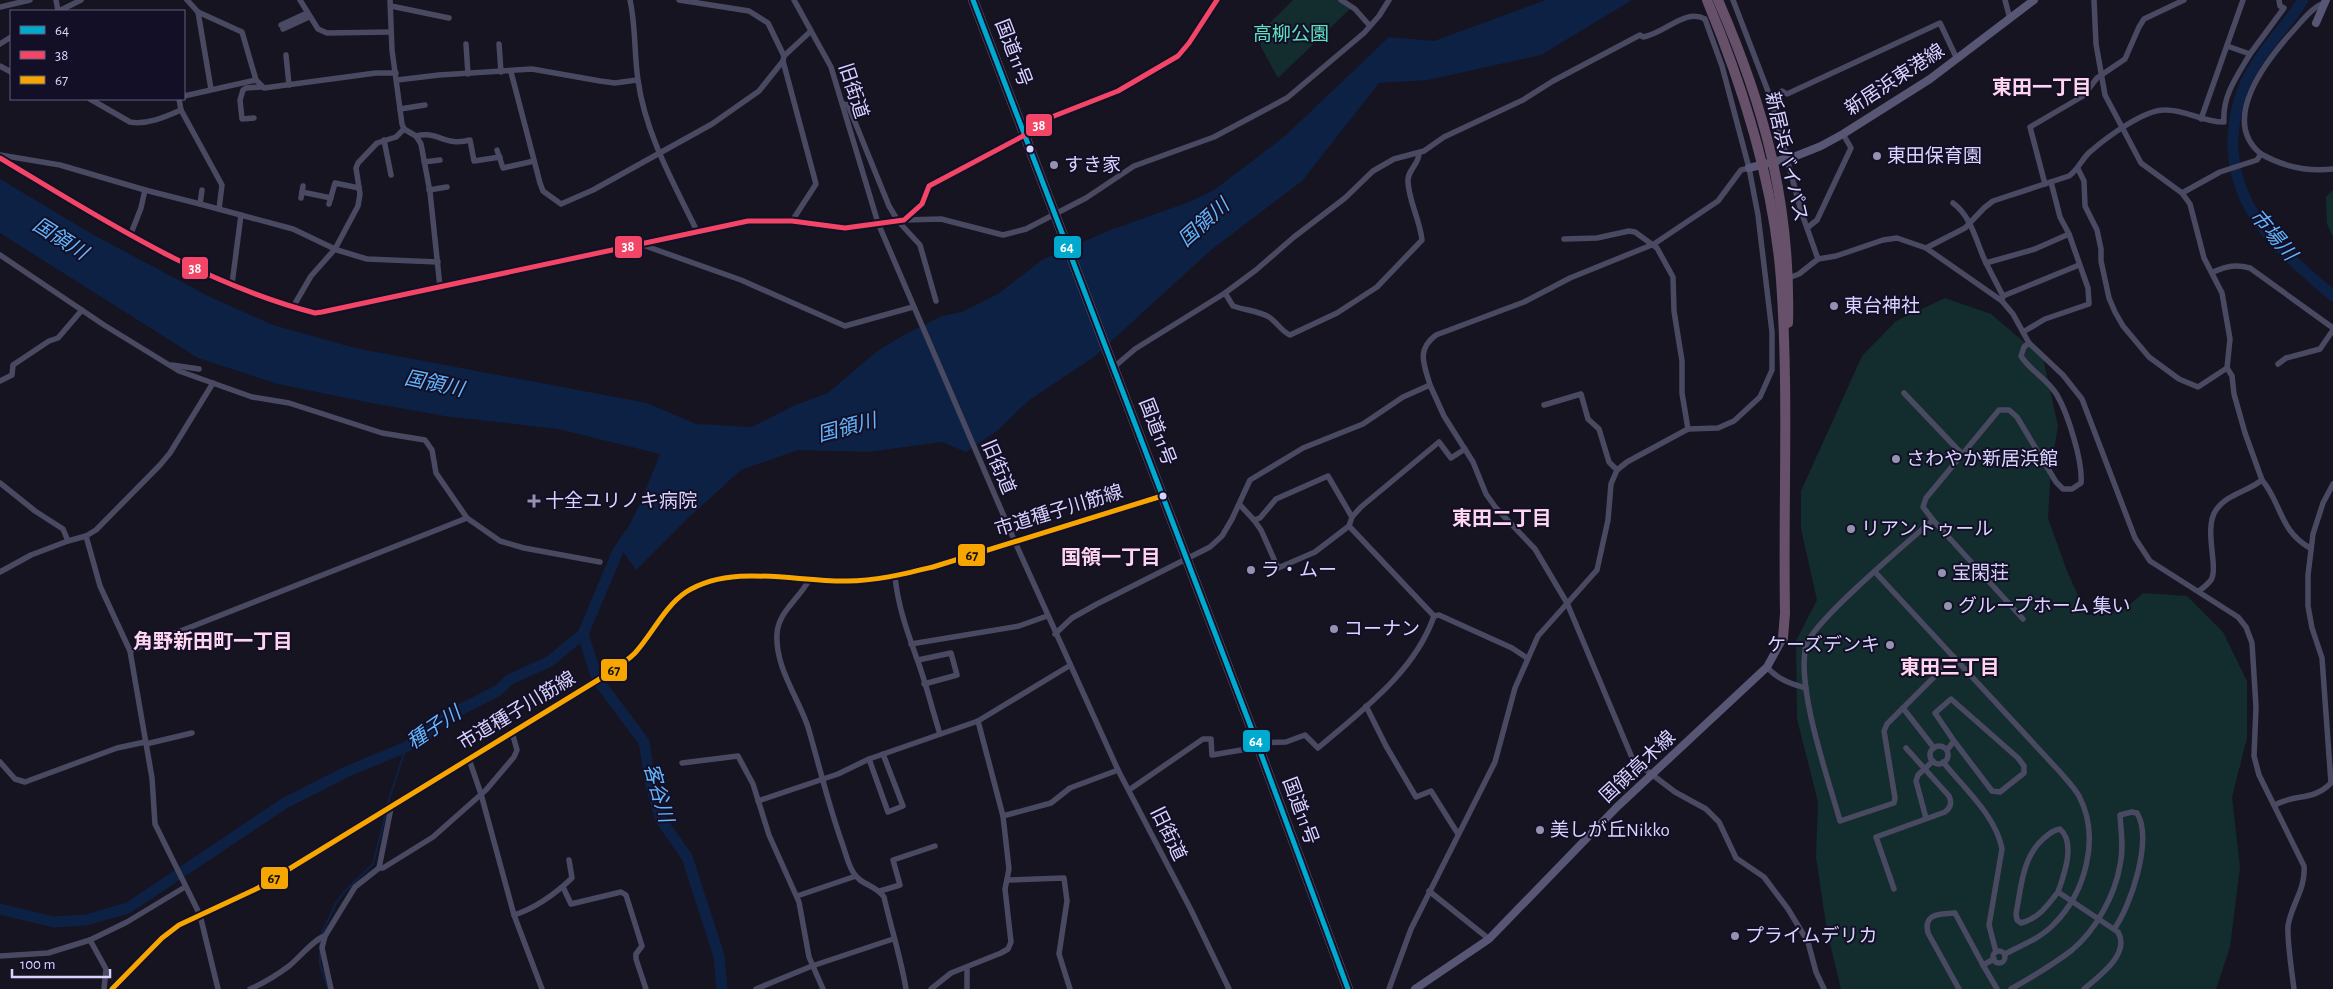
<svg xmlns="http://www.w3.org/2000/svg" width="2333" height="989" font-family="'Alegreya Sans','Noto Sans JP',sans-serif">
  <rect width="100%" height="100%" fill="#161421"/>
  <g fill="#132c2d">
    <polygon points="1293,0 1338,0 1350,9 1278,78 1261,47 1260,33"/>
    <polygon points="2333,190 2333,237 2327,224 2326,197"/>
    <polygon points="1945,298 1991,314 2043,358 2058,426 2051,468 2048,518 2067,571 2087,615 2126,608 2143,593 2187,596 2223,632 2247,681 2247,738 2232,797 2240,867 2230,947 2216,989 1841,989 1827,931 1816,857 1818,802 1797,719 1796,641 1817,600 1801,529 1801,491 1862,356 1896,321"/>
  </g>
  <polygon fill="#0d2144" points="1546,0 1632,0 1541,55 1428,80 1379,83 1302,181 1211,250 1094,357 1028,401 998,430 966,452 942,442 868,452 798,450 741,470 688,518 636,570 619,546 640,504 660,454 558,429 444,416 366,402 278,384 198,358 0,233 0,179 92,234 210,297 273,325 355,348 647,403 696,424 752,427 793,406 828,393 876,352 902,336 942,316 962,312 998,294 1042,260 1108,231 1189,202 1214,190 1285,136 1389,37 1434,41"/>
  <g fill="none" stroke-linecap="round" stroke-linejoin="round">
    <g stroke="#0d2144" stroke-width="2">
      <polyline points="387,806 406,747"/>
      <polyline points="321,935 336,903 345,891 373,864 386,813"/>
      <polyline points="320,940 320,964 328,989"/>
    </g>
    <g stroke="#0d2144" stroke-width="11">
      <path d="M2303,0C2289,23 2270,41 2256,64C2242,85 2235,111 2233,136C2230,210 2281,251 2333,296"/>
      <polyline points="583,634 597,679 644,742 651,786 661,820 687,857 719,956 722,989"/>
      <polyline points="0,909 54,922 86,920 128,908 285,803 346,772 406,747 428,734 432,724 499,690 509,680 550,661 583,634 618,551 629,535"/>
    </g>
    <g stroke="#4a4962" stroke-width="5.5">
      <polyline points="56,0 58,11"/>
      <polyline points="187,0 198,12 211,89"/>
      <polyline points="300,0 318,29 327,33 391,32"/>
      <polyline points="390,0 392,50 402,124 404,129 416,136 421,144 430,192 440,287"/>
      <path d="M630,0C636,27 634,54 638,80C645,133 674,184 697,231"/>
      <polyline points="679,0 749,11 768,23 784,56"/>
      <polyline points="794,0 831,67 878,223 1015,542 1118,770 1191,910 1229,989"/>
      <polyline points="1341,0 1355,9 1370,26"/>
      <path d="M1733,0L1771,99L1801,211L1818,259L1836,256L1883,240L1897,238L1926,248L2002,301L2013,314L2029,343L2063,375L2082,399L2135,538L2150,561L2238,617L2246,627L2252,643L2256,707L2254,756L2259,775L2304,866C2306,889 2291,905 2288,926C2287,941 2292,973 2294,989"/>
      <polyline points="2005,0 2010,19"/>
      <path d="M2094,0L2096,44L2105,95L2141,163L2182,193L2190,204L2204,258L2222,293L2230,339L2227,368L2232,376L2234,394L2245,433L2262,480C2247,492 2227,494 2216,510C2203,529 2219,567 2211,580C2208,584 2203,588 2199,591"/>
      <polyline points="391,6 449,18"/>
      <polyline points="0,7 30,0"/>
      <polyline points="59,11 81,0"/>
      <polyline points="281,25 307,13"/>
      <polyline points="283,29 309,17"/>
      <polyline points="0,44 11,37"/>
      <polyline points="466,44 468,74"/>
      <polyline points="499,44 501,72"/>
      <polyline points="2227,46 2250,54 2284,8 2280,6 2279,0"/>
      <polyline points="286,55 289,85"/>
      <polyline points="783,61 816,184 792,221"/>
      <polyline points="0,66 11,72"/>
      <polyline points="511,72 540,183 543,191 561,204 593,190 712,124 759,91 783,61 784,56 811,31"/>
      <polyline points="256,80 264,88 376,73 396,73"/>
      <polyline points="397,80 439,75 532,69 600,81 615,83 637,80"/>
      <polyline points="184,96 256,80 242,32 198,12"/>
      <path d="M90,99L130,122C147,125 165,117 181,110"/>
      <polyline points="179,99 181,110 222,185 219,209"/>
      <polyline points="1771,99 1782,91 1787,94 1940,23 1957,59"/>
      <polyline points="843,104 848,105 889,206 898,221 920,245 936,301"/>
      <polyline points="400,109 425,105"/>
      <polyline points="254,118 242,119 240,100 243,90 246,88 261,87"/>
      <polyline points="2201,119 2243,0"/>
      <path d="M416,136C438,130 444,147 470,140L474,161L500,157"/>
      <polyline points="384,140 391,175"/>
      <polyline points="497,150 503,168 534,161"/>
      <path d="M2261,154C2219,120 2267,60 2292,32C2303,20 2312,7 2326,2"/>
      <polyline points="0,155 60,165 145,190"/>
      <path d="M0,158C100,218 200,283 315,313L322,312L748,221H792L845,228L904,220L922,204L929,186L1025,135L1049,118L1118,91L1178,56L1189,43L1217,0"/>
      <polyline points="424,162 440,160"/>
      <polyline points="2078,169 2084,181 2085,206 2097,230 2101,249 2101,261 2109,298 2115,312 2123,326 2149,357 2179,379 2198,387 2227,368"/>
      <polyline points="2045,184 2030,127 2083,96 2097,78 2125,59 2139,27 2144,19 2184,0"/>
      <polyline points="202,190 200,204 293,229 337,250 367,259 438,262"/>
      <polyline points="429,190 447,187"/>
      <polyline points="302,192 331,198"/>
      <path d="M2182,193L2220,172L2257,160L2261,154C2284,167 2306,172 2333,169"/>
      <polyline points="301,198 303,186"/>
      <path d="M1953,203C1972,217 1976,242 1986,263L2035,249L2069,234L2060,217L2051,182"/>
      <polyline points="329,204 335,183 359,188"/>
      <polyline points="904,220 941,219 1003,235 1026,229 1086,198 1134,166 1214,137 1287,98 1364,33 1379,16 1389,0"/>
      <polyline points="1807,228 1817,220 1851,148 1843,134"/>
      <polyline points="130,236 141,208 145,190 200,204"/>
      <polyline points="1564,239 1597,238 1629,231 1635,232 1657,248 1673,277 1674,311 1682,361 1682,393 1688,429"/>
      <polyline points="640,244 741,280 845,326 913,307"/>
      <path d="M1926,248L1965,228L1984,208L1993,201L2069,176C2079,169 2082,158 2091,151C2107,137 2144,110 2164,110C2186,109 2201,122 2224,122C2222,96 2237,76 2250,54"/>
      <polyline points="0,255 104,325 179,371 252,397 289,403 382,433 425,440 432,450 436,473 467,518"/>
      <polyline points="1986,263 2003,296"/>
      <path d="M2213,272C2227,266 2236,264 2250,268L2333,328"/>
      <polyline points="1786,279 1799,274 1818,259"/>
      <polyline points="232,284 241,215"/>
      <path d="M1225,293L1233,306C1244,310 1259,311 1269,317C1277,322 1281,331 1290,335L1337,313L1377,287L1422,240C1420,220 1409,202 1408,182C1407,170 1419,165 1419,153"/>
      <polyline points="2002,301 2003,296 2079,265"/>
      <polyline points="293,307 311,276 335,249 358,206 360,194 356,168 358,163 377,143 396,137 404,129"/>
      <polyline points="2023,332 2045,319 2089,304 2088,288 2069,234"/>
      <polyline points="2278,364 2286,358 2320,349 2333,330"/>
      <polyline points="172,365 199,369"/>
      <path d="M1114,367L1135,349L1225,293L1256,270L1294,237L1345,198L1373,171L1394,159L1424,151L1444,137L1523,100L1553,81L1640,35L1643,37C1664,34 1685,8 1705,19L1722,66L1749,168L1758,215L1772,332V370L1760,397L1734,421L1718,428L1688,429L1627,462L1617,470L1611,484L1608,520L1597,570L1538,636L1515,688L1495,762L1411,929L1389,989"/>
      <polyline points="0,381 12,375 13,365 49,341 58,338 82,310"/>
      <polyline points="1430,385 1444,416 1473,462 1486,494 1496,508 1535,549 1567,603 1633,760 1675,792 1706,809 1719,822 1736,858 1764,877 1788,909 1808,942 1816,972 1824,989"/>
      <polyline points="1904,393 1962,454"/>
      <polyline points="1544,405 1581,394 1588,419 1599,429 1609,462 1617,470"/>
      <path d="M2262,480C2282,504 2279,530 2310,548"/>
      <polyline points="0,483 35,511 63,529 68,541 86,536 96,530 160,465 170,453 213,383"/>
      <polyline points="1240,505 1254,520 1260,518 1276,499 1328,476 1352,517"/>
      <polyline points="1254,520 1261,530 1278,568 1315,552 1349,526"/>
      <path d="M1933,520C1909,541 1812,622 1806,646C1796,688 1828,778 1840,821L1894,803L1895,798L1884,731L1887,724L1954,657"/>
      <polyline points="86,536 100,586 130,651 152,778 155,824 200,915 218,989"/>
      <polyline points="0,572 31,555 68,541"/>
      <path d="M1875,572L2060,772C2066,779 2074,787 2079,796C2101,838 2085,893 2054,924C2041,938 2022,945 2005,954"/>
      <path d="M895,577C898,606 907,631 917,659C926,683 932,709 940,734"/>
      <path d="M809,580C799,599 778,612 777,634C775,667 798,697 808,727C819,765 828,803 841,840C845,850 847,862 853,872C860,885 876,885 884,897C891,928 901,958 906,989"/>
      <polyline points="1434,616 1349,526 1352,517 1361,507 1439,442 1451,458 1465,449"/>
      <path d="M2023,619L1933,520L1923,507L1926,498L1999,410H2009L2017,417L2056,482L2063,489H2072L2081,483C2083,462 2068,414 2057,395C2048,379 2030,371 2021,356L2024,347L2029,343"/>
      <path d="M1055,634L1072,618L1097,604L1210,547L1222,536L1232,519L1250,480L1303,448L1363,424L1403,397L1430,385C1424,364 1416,350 1436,335L1524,302L1570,278L1654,244L1718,201L1741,170L1749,168"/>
      <polyline points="911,644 1019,626 1047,616"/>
      <polyline points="130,651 467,518 500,541 524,548 600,562"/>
      <polyline points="918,660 951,653 957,675 924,684"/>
      <path d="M1767,667C1777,679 1791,684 1806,688"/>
      <polyline points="1366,706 1386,746 1416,797 1431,791 1458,834"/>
      <polyline points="1903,708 1934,748"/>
      <polyline points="146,744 192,733"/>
      <circle cx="1939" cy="755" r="9"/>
      <polyline points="1947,750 1954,741 1935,713 1951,699 2018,758 2024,766 2024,773 2000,792 1992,791 1954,741"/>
      <polyline points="469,759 481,794 514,915 542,989"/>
      <polyline points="869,759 888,812 903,806 883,754"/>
      <polyline points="0,762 15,779 25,782 117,748 145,742"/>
      <path d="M1943,762C1964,788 1996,816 2002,849L1989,925L1996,952"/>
      <polyline points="682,763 738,756 753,784 769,835 799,902 809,957 823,989"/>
      <path d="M1129,790L1203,739H1211L1212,755L1253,748L1257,743L1286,742L1305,735L1318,748C1361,711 1415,672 1434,616L1439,615L1512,648L1527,658"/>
      <polyline points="758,801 838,774 869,759 978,721 1069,666"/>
      <path d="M2275,805C2296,793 2312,802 2331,783L2322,658L2312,628L2308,606V575L2313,534L2323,503L2333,484"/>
      <polyline points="1003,816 1051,803 1070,788 1118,770"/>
      <polyline points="1926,818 1916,781 1918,775 1933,761"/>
      <polyline points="379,868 383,868 433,837 486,790 514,757 517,750 512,732"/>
      <polyline points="1008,880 1064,878 1067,901 1059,954 1070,989"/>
      <polyline points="563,887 571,904 621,892 626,895 642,946 636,954 636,959 646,989"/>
      <path d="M1894,889L1876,837L1945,812C1951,807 1952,803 1949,796L1906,748"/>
      <polyline points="880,891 900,885 893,860 935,846"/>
      <polyline points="1429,891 1489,939"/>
      <path d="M2058,892C2064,875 2076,843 2060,829C2053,830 2049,834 2043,839C2022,858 2021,888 2016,914L2017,920L2021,923C2038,919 2048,905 2058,892L2118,932C2131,954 2098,977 2084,989"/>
      <polyline points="797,896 856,876"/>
      <path d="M514,915C536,908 555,894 572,878L569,860"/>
      <circle cx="1999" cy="957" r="6"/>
      <polyline points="0,956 48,953 90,940"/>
      <polyline points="1994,959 1983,965 1997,989"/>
      <polyline points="967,968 967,989"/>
      <polyline points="104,989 106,969 90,940 127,922 185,887"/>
      <path d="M250,989C264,983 277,975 289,966C299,958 314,939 325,936"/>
      <polyline points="331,989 322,948 325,936 355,887 379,868 391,808"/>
      <polyline points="756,989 812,966 893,939"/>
      <polyline points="931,989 951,973 1001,953 1008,949 1011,942 1005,889 1009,869 1003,816 978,721"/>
      <path d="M1959,989L1928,933C1923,913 1940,914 1955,913L1983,965"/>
      <path d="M2011,989C2032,977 2053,965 2072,950C2096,930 2115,895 2120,865C2124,849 2121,832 2120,815L2132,812L2137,813C2153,839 2131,906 2114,929"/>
    </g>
    <g stroke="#575674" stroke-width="8">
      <polyline points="2316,23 2326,0"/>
      <polyline points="1749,168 1796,156 1821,146 1843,134 1930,79 2034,0"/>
      <path d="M112,989L162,938L179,925L258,888L611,672C619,666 628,660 635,653C653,633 664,607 686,592C732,563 795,582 847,581C876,581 904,574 933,567L1162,496"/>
      <polyline points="1415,989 1489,939 1617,807 1767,667 1783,638"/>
    </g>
    <g stroke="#67516a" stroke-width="10">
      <polyline points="973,0 1257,743 1348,989"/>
      <path d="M1707,0C1744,89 1774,184 1781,280C1789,391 1783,502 1785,613L1783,638"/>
      <path d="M1718,0C1765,108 1791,204 1788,323"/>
    </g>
    <g stroke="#130f26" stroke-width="9">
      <polyline id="bus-1" points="973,0 1257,743 1348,989"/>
    </g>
    <g stroke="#130f26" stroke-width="9">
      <path id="bus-2" d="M0,158C100,218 200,283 315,313L322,312L748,221H792L845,228L904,220L922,204L929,186L1025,135L1049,118L1118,91L1178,56L1189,43L1217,0"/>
    </g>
    <g stroke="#130f26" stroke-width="9">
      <path id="bus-3" d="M112,989L162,938L179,925L258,888L611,672C619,666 628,660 635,653C653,633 664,607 686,592C732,563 795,582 847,581C876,581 904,574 933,567L1162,496"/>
    </g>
    <use href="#bus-1" stroke="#00a9ce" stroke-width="5"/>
    <use href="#bus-2" stroke="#f34667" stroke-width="5"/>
    <use href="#bus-3" stroke="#f7a600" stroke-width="5"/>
  </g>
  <g fill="#d9d4ff" stroke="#130f26" stroke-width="2">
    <circle cx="1030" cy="149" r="4.5"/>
    <circle cx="1163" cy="496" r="4.5"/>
  </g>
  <g fill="#9591b1" stroke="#130f26" stroke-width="2">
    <circle cx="1877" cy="156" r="5"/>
    <circle cx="1054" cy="165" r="5"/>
    <circle cx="1834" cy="306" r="5"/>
    <circle cx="1896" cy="459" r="5"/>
    <path d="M531.5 493.5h5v5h5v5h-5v5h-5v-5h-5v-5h5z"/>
    <circle cx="1851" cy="529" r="5"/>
    <circle cx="1251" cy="570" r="5"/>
    <circle cx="1942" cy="573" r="5"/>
    <circle cx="1948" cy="606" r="5"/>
    <circle cx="1334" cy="629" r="5"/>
    <circle cx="1890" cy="645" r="5"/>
    <circle cx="1540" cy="830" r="5"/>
    <circle cx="1735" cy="936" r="5"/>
  </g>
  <g text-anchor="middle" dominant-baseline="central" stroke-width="4" stroke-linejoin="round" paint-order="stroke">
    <g font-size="19" fill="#5fe0c0" stroke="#130f26">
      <text x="1291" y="34">高柳公園</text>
    </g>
    <g font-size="19" fill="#d9d4ff" stroke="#130f26">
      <text transform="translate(1013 53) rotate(69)">国道11号</text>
      <text transform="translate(1895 80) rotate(-33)">新居浜東港線</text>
      <text transform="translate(853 91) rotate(72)">旧街道</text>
      <text transform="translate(1786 157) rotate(77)">新居浜バイパス</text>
      <text transform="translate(1157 432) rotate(69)">国道11号</text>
      <text transform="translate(998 467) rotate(67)">旧街道</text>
      <text transform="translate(1059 511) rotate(-17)">市道種子川筋線</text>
      <text transform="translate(517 711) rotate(-31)">市道種子川筋線</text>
      <text transform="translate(1638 767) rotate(-43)">国領高木線</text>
      <text transform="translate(1300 811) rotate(70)">国道11号</text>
      <text transform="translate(1168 834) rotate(64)">旧街道</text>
    </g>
    <g font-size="19" fill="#d9d4ff" stroke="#130f26" text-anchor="start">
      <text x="1887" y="156">東田保育園</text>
      <text x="1064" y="165">すき家</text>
      <text x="1844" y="306">東台神社</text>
      <text x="1906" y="459">さわやか新居浜館</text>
      <text x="545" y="501">十全ユリノキ病院</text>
      <text x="1861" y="529">リアントゥール</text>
      <text x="1261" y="570">ラ・ムー</text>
      <text x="1952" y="573">宝閑荘</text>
      <text x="1958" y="606">グループホーム 集い</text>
      <text x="1344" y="629">コーナン</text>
      <text x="1880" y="645" text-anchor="end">ケーズデンキ</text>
      <text x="1550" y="830">美しが丘Nikko</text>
      <text x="1745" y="936">プライムデリカ</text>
    </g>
    <g font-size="20" font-weight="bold" fill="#ffd6f0" stroke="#130f26">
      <text x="2042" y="88">東田一丁目</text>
      <text x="1502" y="519">東田二丁目</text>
      <text x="1111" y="558">国領一丁目</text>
      <text x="213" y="642">角野新田町一丁目</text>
      <text x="1950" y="668">東田三丁目</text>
    </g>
    <g font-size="20" font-style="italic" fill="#62b6ff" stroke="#130f26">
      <text transform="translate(1204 223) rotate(-42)">国領川</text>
      <text transform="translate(2273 235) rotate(50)">市場川</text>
      <text transform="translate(60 239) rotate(32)">国領川</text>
      <text transform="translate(434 384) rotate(12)">国領川</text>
      <text transform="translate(847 428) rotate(-15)">国領川</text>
      <text transform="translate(434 728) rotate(-34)">種子川</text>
      <text transform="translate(658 793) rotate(74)">客谷川</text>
    </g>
  </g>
  <g stroke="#130f26" stroke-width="2">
    <rect x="1025" y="113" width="28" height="24" rx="5" fill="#f34667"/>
    <rect x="614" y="235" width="29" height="24" rx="5" fill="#f34667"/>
    <rect x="1053" y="235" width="29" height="24" rx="5" fill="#00a9ce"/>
    <rect x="181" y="256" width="28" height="24" rx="5" fill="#f34667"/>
    <rect x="957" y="543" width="29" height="24" rx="5" fill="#f7a600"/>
    <rect x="600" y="658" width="28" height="24" rx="5" fill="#f7a600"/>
    <rect x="1242" y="729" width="29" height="24" rx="5" fill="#00a9ce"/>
    <rect x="260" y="866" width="29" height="24" rx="5" fill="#f7a600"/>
  </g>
  <g font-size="14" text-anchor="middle" font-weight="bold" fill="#fff">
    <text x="1039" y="130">38</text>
    <text x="628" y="251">38</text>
    <text x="1067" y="252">64</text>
    <text x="195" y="273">38</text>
    <text x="1256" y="746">64</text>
  </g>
  <g font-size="14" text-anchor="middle" font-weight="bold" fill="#111">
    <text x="972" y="560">67</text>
    <text x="614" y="675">67</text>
    <text x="274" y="883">67</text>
  </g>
  <rect x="10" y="10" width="175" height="90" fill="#130f26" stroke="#625e7d"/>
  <rect x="20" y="26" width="25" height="8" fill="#00a9ce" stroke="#625e7d"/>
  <text x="55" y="35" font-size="15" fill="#d9d4ff">64</text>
  <rect x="20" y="51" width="25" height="8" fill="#f34667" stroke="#625e7d"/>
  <text x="55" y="60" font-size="15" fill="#d9d4ff">38</text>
  <rect x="20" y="76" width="25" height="8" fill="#f7a600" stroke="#625e7d"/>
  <text x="55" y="85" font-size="15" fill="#d9d4ff">67</text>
  <path d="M12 969v8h98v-8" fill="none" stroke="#d9d4ff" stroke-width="2.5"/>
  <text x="20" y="969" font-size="15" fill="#d9d4ff" stroke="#130f26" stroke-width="4" paint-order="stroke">100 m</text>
</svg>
